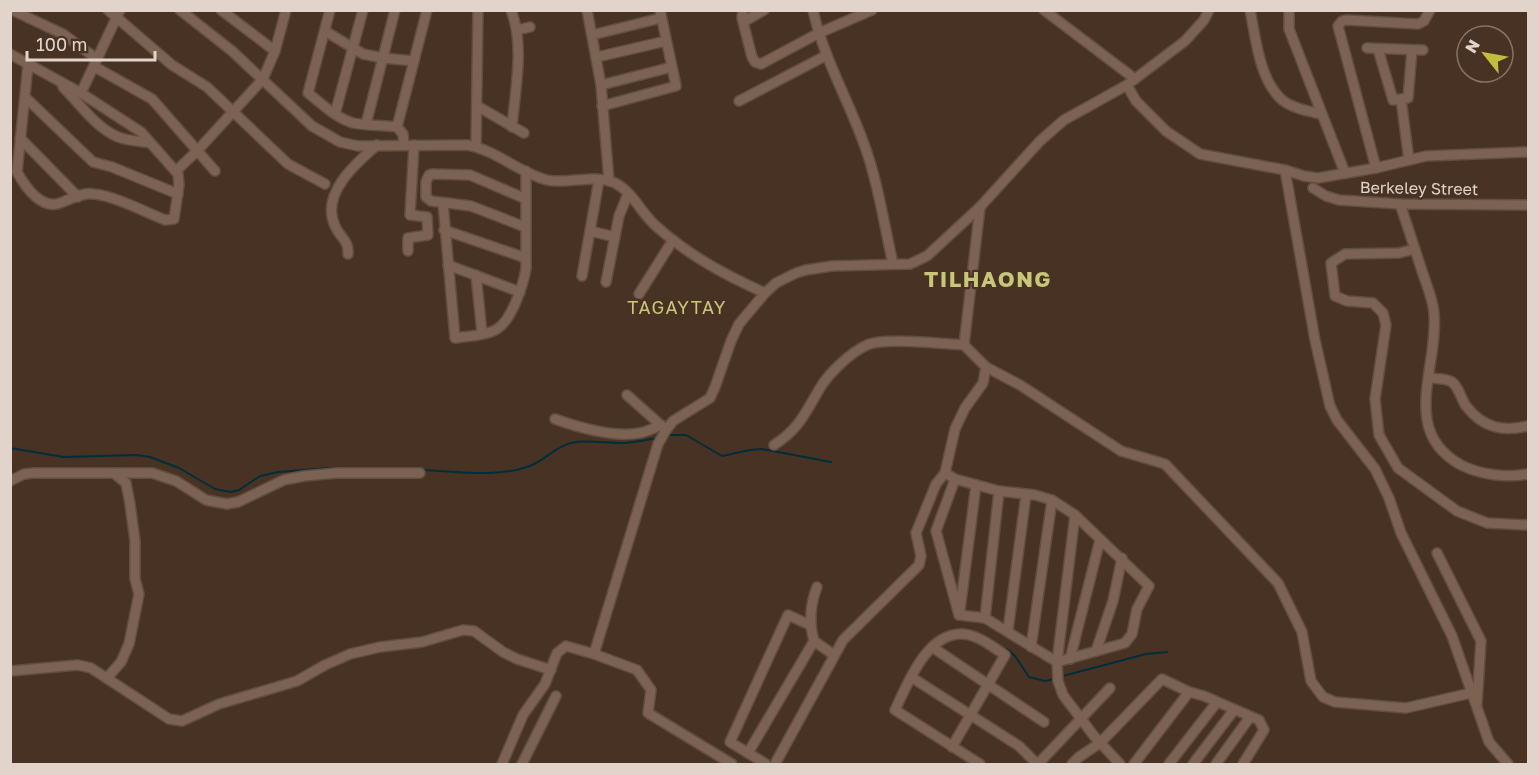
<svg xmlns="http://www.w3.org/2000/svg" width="1539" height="775" font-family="'Golos Text',sans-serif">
  <rect width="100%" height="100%" fill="#483223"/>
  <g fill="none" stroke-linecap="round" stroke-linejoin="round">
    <g stroke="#002e3a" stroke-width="2">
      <polyline points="669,435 686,435 722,456 750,450 762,449 831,462"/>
      <polyline points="10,448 64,457 136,455 150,457 179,468 215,489 231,492 239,490 260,476 278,472 329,468 386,469"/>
      <path d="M422,470C456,471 494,478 527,467C544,462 554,447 571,443C589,439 608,444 626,443C636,442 647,440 658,438"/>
      <polyline points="1007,649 1015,656 1029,677 1045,681 1054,679"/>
      <polyline points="1059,677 1146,654 1167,652"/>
    </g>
    <g stroke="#604e41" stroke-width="12">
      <g id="street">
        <polyline points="12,10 63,34 97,59"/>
        <polyline points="108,10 172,65 207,87 288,164 325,184"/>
        <path d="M180,10L232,51L312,126L340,142L358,146L467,145C496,150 519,173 547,180C568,185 594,173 615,183C633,192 641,213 656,226C688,255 725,275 765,293"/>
        <polyline points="221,10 275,51"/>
        <path d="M330,10L308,93C322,104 336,118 353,123C367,126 383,125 397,127L403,134L404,145"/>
        <path d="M511,10C525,46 515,89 512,127"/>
        <polyline points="587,10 601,85 609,181"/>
        <polyline points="743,10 742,18 752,57 755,62 761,64 819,33 872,10"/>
        <path d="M813,10C823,57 848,99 864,144C878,182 884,224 893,264"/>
        <polyline points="1044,10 1135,79"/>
        <path d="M1250,10C1256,39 1259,78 1281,99C1291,108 1308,111 1321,114"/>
        <polyline points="1289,10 1289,29 1345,173"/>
        <polyline points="743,22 764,10"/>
        <polyline points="517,30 530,27"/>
        <polyline points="325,31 363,54 383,58 414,61"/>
        <polyline points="592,35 661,18"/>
        <polyline points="1367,48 1423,50"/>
        <polyline points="1378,49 1393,100 1401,99"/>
        <path d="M10,54L81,93L141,132L178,174L179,185L174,219L165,220C145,212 115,196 94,194C84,192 72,198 63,202C42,212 26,188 17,172L28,65"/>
        <polyline points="597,57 666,41"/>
        <polyline points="95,67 152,99 215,171"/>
        <polyline points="601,85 672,67"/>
        <polyline points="1127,85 1136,101 1166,131 1200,154 1285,170 1304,176 1318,178 1376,168 1426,156 1528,152"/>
        <path d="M63,87C80,104 95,127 118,137C128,141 140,141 150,143"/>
        <polyline points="81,93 120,10"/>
        <polyline points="25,97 93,162 112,167 178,194"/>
        <polyline points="739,101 827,55"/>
        <polyline points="477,106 524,133"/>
        <polyline points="602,106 676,86 660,10"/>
        <polyline points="335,114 363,10"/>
        <polyline points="366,124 395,10"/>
        <polyline points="397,127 427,10"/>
        <polyline points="20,138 78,197"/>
        <polyline points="476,146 478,10"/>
        <polyline points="1409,160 1401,99 1408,98 1412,50"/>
        <polyline points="1376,168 1338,26 1342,21 1346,20 1418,24 1424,21 1430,10"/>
        <polyline points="1285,170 1315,340 1330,406 1337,420 1375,469 1389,498 1401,533 1452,636 1489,742 1508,764"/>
        <polyline points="176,171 198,150 263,79 275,51 286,10"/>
        <polyline points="1313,188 1326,196 1339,200 1400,204 1528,205"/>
        <path d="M443,203L455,338C468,336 486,336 497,329C512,320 523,285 526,269V171"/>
        <path d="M1400,204C1408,227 1415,250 1423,274C1427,286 1433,300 1434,313C1439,367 1399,431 1461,465C1481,475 1507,478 1528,474"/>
        <polyline points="525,227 471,206 431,201 426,197 426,182 429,175 432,174 470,175 526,199"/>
        <polyline points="444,230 526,258"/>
        <polyline points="590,231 615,237"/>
        <polyline points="1415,249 1399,253 1345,254 1331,263 1335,296 1347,301 1373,303 1383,313 1386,325 1375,399 1379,435 1398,468 1457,511 1487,523 1528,525"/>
        <polyline points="408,251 408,238 428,235 427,217 410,215 414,145"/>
        <path d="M348,254C349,240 340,238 335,226C320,194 356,163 377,145"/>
        <polyline points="448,265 520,292"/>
        <polyline points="476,275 482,333"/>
        <polyline points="582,276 599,180"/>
        <polyline points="606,282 619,216 628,194"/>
        <polyline points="639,294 673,240"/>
        <polyline points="964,345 980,207"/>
        <path d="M1429,378C1435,379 1446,378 1452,382C1459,387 1461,399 1466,406C1483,428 1503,432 1528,426"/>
        <polyline points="627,395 664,428"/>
        <path d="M555,419C577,427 615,438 639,433C647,432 654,428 661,425"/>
        <path d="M774,445C800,428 805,413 820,388C829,373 851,352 867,345C884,337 943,344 964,345L986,367L1020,385L1121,451L1165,464L1278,583L1302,632L1311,681L1323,697L1335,702L1406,708L1471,693"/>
        <polyline points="945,473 955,479 999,491 1035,495 1052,500 1075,515 1149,586 1137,609 1132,634 1125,643 1057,662 985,618 959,615"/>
        <polyline points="955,479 936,531 959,615"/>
        <polyline points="10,481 24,474 34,473 152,473 176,481 206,500 227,504 238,502 284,480 304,476 337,473 420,473"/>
        <polyline points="1075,515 1057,662 1058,681 1063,695 1094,736 1120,764"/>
        <polyline points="1437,553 1481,641 1477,703"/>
        <path d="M817,587C810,605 809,623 814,641L834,655"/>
        <polyline points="960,610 976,485"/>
        <polyline points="985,618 999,491"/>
        <polyline points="1008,630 1026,495"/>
        <polyline points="932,647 1044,722"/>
        <polyline points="1031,647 1052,500"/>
        <polyline points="1096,651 1113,601 1122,558"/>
        <polyline points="594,654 658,444 666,430 673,421 710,398 715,387 731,341 739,324 765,293 776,283 796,273 806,270 832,266 910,264 927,256 980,207 1040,141 1064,120 1127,85 1185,41 1204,20 1209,10"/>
        <polyline points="1070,659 1100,540"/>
        <polyline points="10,671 78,665 91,668 169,719 182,721 219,704 297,681 325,665 350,654 380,647 422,642 463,630 474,631 503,652 517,659 551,670"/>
        <polyline points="911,677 1019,746 1037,764"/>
        <polyline points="107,678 121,662 129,644 139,594 135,579 135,541 130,504 126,483 115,474"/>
        <path d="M952,747L1005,655C993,647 978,635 963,634C927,632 908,683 895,710L980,764"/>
        <polyline points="748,753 814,641"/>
        <polyline points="502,764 523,715 545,684 557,653 566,646 594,654 637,670 651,690 648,713 732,764"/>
        <polyline points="522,764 556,696"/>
        <polyline points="766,764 730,742 788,615 810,625"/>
        <polyline points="775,764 843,640 919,565 921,556 916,533 936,484 945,473 955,429 965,408 983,383 986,367"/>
        <polyline points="1038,764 1110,688"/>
        <polyline points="1072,764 1079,757 1100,743 1162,679 1189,692 1204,696 1259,720 1264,730 1243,764"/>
        <polyline points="1134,764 1189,692"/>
        <polyline points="1169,764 1217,702"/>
        <polyline points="1193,764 1234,710"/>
        <polyline points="1216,764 1250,717"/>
      </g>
    </g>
    <use href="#street" stroke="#7b6252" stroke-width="9"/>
  </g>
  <g text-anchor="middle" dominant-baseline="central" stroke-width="4.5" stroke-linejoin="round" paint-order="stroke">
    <g font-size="16" fill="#e2d4cb" stroke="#483223">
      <text transform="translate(1419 188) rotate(1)">Berkeley Street</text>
    </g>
    <g font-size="18" letter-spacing="1.5" fill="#c8c678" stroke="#483223">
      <text x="677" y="307">TAGAYTAY</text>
    </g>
    <g font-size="22" font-weight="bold" letter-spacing="1.5" fill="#c8c678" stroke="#483223">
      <text x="988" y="278">TILHAONG</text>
    </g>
  </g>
  <rect width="1539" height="775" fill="none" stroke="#e2d4cb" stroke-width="24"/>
  <g transform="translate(1485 54) rotate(301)"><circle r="28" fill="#483223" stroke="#867366" stroke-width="1.5"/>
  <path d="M0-4.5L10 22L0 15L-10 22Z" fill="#c2bd3f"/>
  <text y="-9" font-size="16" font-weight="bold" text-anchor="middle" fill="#e2d4cb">N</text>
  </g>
  <path d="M27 51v9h128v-9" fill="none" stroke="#e2d4cb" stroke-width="3"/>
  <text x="36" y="51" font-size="18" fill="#e2d4cb" stroke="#483223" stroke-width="4.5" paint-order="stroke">100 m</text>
</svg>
